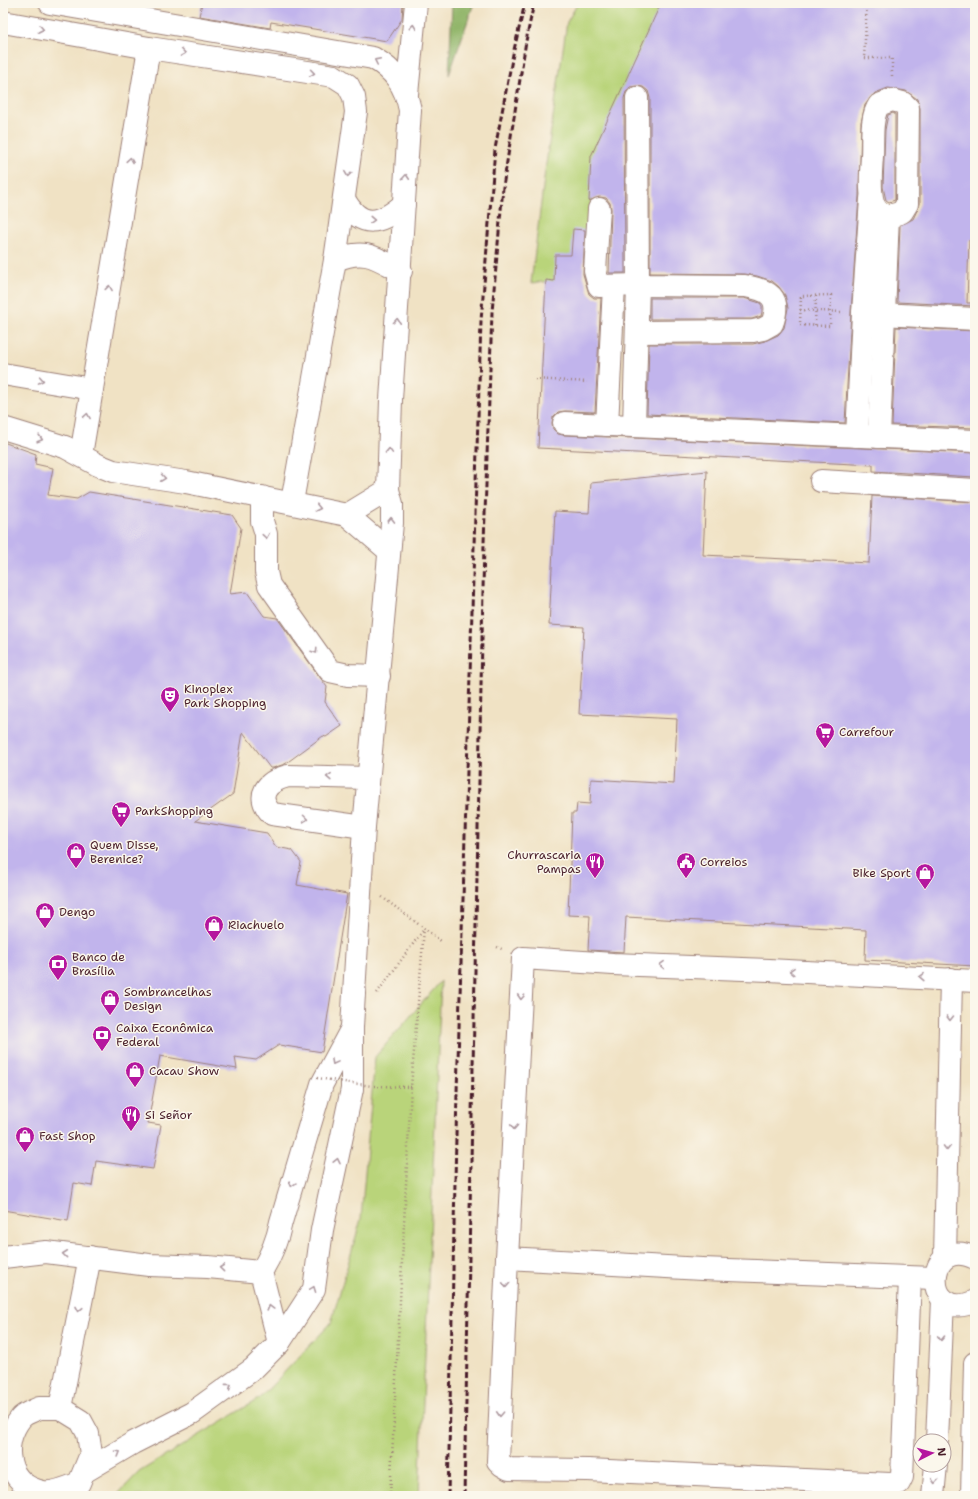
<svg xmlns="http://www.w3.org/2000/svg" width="978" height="1499" font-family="'Shantell Sans',sans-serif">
  <rect width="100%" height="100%" fill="#fbf7ec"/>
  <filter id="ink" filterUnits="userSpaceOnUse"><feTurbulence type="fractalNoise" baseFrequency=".025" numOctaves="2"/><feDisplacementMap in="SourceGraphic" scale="8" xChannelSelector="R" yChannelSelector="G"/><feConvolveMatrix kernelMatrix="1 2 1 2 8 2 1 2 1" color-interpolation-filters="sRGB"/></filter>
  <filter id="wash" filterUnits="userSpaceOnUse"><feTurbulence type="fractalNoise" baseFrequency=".012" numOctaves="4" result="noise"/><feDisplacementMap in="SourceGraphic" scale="16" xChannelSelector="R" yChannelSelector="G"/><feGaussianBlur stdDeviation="0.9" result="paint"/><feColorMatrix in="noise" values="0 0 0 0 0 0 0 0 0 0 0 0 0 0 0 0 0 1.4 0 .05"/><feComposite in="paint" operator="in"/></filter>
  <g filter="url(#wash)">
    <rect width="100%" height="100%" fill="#f0e2c4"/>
    <g fill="#b9d47a" stroke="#827a52">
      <polygon points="578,3 665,3 593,162 590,234 575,235 574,261 556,281 531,283 545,171 567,22"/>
      <polygon points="441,981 419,1496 116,1496 139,1472 260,1398 331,1323 361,1219 375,1057"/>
    </g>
    <polygon fill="#92b66a" stroke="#6e6a4a" points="452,3 474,3 449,75"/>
    <g id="blocks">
      <g fill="#c1b4ec">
        <polygon points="202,3 403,3 402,19 387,41 271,22 270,28 199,16"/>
        <polygon points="661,3 975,3 975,240 969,240 967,303 975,303 975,306 897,302 900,225 913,219 920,204 920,108 917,99 906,91 888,88 875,93 865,105 861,122 859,196 851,312 845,423 647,414 649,344 753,344 765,341 778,335 784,328 788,308 785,295 779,287 772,281 757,276 745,274 650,273 650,98 648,91 643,87 637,86 630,87 626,92 624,98 625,273 609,273 611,209 610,203 606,198 599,197 589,201 591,156"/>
        <polygon points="893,113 895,114 895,200 889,202 886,200 883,187 885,130 888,115"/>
        <polygon points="573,229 585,230 583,274 589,294 594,298 601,298 595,412 565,411 558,412 553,417 552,423 553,429 558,434 563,435 975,453 975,477 873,471 873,465 538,448 546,280 554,281 555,255 571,255"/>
        <polygon points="650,298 744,298 760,303 762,306 762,312 761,316 752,319 650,319"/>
        <polygon points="896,327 975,331 975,428 892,425"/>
        <polygon points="3,442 36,454 35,464 53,468 48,495 77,499 89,492 232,515 241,528 230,594 247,592 264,616 277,618 327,687 325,702 342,726 326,737 323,736 285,764 273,768 270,768 243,732 233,794 195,821 267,833 276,847 292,850 301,862 297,885 347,894 322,1052 279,1045 256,1060 235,1057 237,1069 160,1056 148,1123 161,1125 153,1169 96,1161 92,1186 74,1183 68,1221 3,1210"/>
        <polygon points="707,471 703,555 869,563 872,496 975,502 975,966 865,960 866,930 626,917 624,952 588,950 590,916 568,915 572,813 576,813 577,803 590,804 591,779 674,784 677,719 579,714 584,627 549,625 555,511 589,513 591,483"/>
      </g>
    </g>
  </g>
  <g filter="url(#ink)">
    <use href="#blocks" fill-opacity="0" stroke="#9d8078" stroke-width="1"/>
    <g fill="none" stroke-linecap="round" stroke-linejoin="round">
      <g stroke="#9d8078" stroke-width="24">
        <g id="minor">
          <path d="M50,3L373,58C394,70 405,85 410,110L391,400L388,490L392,504V523L364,827L352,1027V1089L322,1230L314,1289L279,1343L253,1369L192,1413L133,1443L84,1472"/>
          <polyline points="3,22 149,48 334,76 348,85 354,97 356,112 335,260 292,502"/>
          <polyline points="407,94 416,3"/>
          <path d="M637,98L638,285L745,286C769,290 782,297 772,324L763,329L753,331L638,332"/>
          <path d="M892,100L903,103L908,108L907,204L902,212C863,228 871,178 872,156C873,141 870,118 879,105Z"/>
          <path d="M344,199C361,230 381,224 404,204"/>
          <polyline points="599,209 595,271 599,286 638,285 634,426"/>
          <path d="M335,260C365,248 375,257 401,271"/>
          <polyline points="863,313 871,199"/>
          <polyline points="3,374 92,389"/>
          <polyline points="564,423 975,441"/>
          <polyline points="607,425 614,286"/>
          <polyline points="3,428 65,447 98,465 113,471 186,482 347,515 389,551"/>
          <polyline points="857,436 863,313 975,319"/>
          <polyline points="879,437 888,216"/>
          <polyline points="81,455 149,48"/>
          <polyline points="821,481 975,490"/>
          <polyline points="262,497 262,521 266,534 266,572 269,585 330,671 348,675 379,676"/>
          <polyline points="347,515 388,490"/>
          <path d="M364,827L272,814C254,796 267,781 288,776L368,778"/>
          <polyline points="3,1257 46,1252 149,1265 208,1267 261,1272"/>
          <polyline points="507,1258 702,1269 934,1278"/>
          <polyline points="945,1258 951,979"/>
          <path d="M975,1258C923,1233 922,1326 975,1301"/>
          <polyline points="910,1278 902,1477 899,1483 890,1484 588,1470 509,1469 502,1465 498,1461 507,1258 523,958 613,964 769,970 975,981"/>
          <path d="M279,1343L261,1272C271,1256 277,1242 281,1222L322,1084L351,1030"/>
          <path d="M39,1408H60L81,1421L88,1434L91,1454L79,1483C69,1487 53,1494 43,1492C6,1485 0,1444 21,1418C25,1413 34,1411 39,1408Z"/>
          <polyline points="60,1408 90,1257"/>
          <polyline points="937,1441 943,1299"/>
          <polyline points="933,1496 936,1465"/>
          <polyline points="972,1496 975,1363"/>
        </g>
      </g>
      <g stroke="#9d8078" stroke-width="2.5" stroke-dasharray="1 3" stroke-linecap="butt">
        <polyline points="867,3 864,58 892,58 892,79"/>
        <polygon points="831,295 830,326 800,325 801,296"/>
        <polyline points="800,310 841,312"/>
        <polyline points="815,325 816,295"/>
        <polyline points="535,379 587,382"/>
        <polyline points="382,897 441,941"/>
        <polyline points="497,947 504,950"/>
        <polyline points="377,993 424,929"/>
        <polyline points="374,1086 411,1087"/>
        <polyline points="390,1496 411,1087 424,929"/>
      </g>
      <use href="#minor" stroke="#fff" stroke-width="22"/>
      <g stroke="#4a1f2b" stroke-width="3" stroke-dasharray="6 3" stroke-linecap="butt">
        <polyline points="448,1496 457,1092 481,321 495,149 513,54 525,3"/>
        <polyline points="464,1496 484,543 492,312 503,187 526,41 534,3"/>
      </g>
      <polyline stroke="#9d8078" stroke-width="2.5" stroke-dasharray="1 3" stroke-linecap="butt" points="317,1078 372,1086"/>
    </g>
    <defs><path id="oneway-chevron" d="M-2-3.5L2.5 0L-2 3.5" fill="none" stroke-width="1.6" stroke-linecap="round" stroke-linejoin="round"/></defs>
    <g stroke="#ae9aa0">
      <use href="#oneway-chevron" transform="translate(413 27) rotate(-84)"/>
      <use href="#oneway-chevron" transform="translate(41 29) rotate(11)"/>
      <use href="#oneway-chevron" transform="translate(183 53) rotate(9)"/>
      <use href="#oneway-chevron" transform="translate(377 61) rotate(-154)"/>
      <use href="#oneway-chevron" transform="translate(312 73) rotate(8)"/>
      <use href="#oneway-chevron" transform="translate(130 160) rotate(-81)"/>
      <use href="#oneway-chevron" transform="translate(348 174) rotate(97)"/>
      <use href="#oneway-chevron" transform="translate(406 177) rotate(-86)"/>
      <use href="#oneway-chevron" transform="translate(372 220) rotate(3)"/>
      <use href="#oneway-chevron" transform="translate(109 288) rotate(-81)"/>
      <use href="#oneway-chevron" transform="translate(397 321) rotate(-86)"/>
      <use href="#oneway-chevron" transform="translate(41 380) rotate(10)"/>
      <use href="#oneway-chevron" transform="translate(87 416) rotate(-81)"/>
      <use href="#oneway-chevron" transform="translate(40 439) rotate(16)"/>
      <use href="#oneway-chevron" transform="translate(389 451) rotate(-88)"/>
      <use href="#oneway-chevron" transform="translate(163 478) rotate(8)"/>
      <use href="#oneway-chevron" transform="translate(318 508) rotate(13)"/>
      <use href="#oneway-chevron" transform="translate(391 520) rotate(-89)"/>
      <use href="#oneway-chevron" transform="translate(266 536) rotate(81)"/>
      <use href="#oneway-chevron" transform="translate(315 651) rotate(56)"/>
      <use href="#oneway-chevron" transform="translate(329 777) rotate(-178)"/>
      <use href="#oneway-chevron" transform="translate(305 819) rotate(7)"/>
      <use href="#oneway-chevron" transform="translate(662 965) rotate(-178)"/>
      <use href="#oneway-chevron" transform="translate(792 971) rotate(-177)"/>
      <use href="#oneway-chevron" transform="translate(922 977) rotate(-178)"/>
      <use href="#oneway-chevron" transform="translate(521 997) rotate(93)"/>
      <use href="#oneway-chevron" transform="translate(950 1018) rotate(91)"/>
      <use href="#oneway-chevron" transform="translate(334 1062) rotate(118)"/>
      <use href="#oneway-chevron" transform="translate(514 1127) rotate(93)"/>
      <use href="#oneway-chevron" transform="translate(947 1148) rotate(91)"/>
      <use href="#oneway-chevron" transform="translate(337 1161) rotate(-78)"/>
      <use href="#oneway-chevron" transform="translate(292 1184) rotate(106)"/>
      <use href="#oneway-chevron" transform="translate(65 1254) rotate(-174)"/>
      <use href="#oneway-chevron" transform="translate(222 1268) rotate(-174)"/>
      <use href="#oneway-chevron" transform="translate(506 1285) rotate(93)"/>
      <use href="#oneway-chevron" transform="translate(313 1289) rotate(-69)"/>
      <use href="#oneway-chevron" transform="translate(270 1308) rotate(-105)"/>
      <use href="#oneway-chevron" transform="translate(79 1309) rotate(101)"/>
      <use href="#oneway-chevron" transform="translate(941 1338) rotate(92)"/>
      <use href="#oneway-chevron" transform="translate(229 1386) rotate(-36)"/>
      <use href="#oneway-chevron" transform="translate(500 1414) rotate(93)"/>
      <use href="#oneway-chevron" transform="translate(118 1453) rotate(-31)"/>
      <use href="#oneway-chevron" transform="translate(935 1481) rotate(95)"/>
    </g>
  </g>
  <defs>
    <g id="theatre-pin" transform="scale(1)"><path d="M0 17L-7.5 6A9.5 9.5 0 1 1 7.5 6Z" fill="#b5179e" stroke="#fbf7ec"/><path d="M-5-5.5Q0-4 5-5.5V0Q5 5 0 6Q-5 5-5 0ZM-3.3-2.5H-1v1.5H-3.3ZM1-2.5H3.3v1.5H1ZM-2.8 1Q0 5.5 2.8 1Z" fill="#fff"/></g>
    <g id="supermarket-pin" transform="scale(1)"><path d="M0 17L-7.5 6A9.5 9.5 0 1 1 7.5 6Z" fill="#b5179e" stroke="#fbf7ec"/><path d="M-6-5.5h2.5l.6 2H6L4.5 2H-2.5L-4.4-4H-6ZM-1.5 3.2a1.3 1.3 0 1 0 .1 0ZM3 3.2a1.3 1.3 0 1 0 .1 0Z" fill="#fff"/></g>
    <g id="shop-pin" transform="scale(1)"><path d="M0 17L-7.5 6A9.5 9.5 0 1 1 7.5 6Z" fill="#b5179e" stroke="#fbf7ec"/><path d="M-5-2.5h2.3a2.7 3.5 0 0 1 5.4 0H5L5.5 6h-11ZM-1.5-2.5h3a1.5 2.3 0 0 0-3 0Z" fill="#fff"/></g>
    <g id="restaurant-pin" transform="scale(1)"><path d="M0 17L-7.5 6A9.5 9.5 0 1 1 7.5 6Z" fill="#b5179e" stroke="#fbf7ec"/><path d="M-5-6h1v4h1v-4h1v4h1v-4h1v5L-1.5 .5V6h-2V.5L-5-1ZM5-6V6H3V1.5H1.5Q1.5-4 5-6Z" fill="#fff"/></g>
    <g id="civic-pin" transform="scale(1)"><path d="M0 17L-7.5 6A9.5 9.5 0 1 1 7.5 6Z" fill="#b5179e" stroke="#fbf7ec"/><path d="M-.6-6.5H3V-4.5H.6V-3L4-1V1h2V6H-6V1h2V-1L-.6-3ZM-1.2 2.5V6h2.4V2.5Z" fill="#fff"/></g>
    <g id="bank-pin" transform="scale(1)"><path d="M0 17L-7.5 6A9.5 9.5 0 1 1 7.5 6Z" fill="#b5179e" stroke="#fbf7ec"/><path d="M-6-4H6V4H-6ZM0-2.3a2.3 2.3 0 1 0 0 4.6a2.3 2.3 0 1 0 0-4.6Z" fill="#fff"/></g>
  </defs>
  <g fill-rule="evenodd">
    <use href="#theatre-pin" x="170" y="696"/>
    <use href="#supermarket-pin" x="825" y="732"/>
    <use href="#supermarket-pin" x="121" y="811"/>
    <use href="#shop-pin" x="76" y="852"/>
    <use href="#restaurant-pin" x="595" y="862"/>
    <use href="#civic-pin" x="686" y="862"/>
    <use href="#shop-pin" x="925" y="873"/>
    <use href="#shop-pin" x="45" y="912"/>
    <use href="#shop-pin" x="214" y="925"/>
    <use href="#bank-pin" x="58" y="964"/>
    <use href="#shop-pin" x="110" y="999"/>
    <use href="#bank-pin" x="102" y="1035"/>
    <use href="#shop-pin" x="135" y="1071"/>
    <use href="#restaurant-pin" x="131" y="1115"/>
    <use href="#shop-pin" x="25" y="1136"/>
  </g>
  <g text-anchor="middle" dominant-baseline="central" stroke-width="3" stroke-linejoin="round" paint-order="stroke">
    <g font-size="12" fill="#4a1f2b" stroke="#fbf7ec" text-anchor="start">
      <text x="184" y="689">Kinoplex<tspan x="184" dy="14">Park Shopping</tspan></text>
      <text x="839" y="732">Carrefour</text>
      <text x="135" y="811">ParkShopping</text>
      <text x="90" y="845">Quem Disse,<tspan x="90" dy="14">Berenice?</tspan></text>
      <text x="581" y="855" text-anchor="end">Churrascaria<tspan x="581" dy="14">Pampas</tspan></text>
      <text x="700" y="862">Correios</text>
      <text x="911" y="873" text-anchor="end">Bike Sport</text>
      <text x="59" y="912">Dengo</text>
      <text x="228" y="925">Riachuelo</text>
      <text x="72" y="957">Banco de<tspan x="72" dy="14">Brasília</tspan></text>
      <text x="124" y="992">Sombrancelhas<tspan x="124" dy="14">Design</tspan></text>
      <text x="116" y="1028">Caixa Econômica<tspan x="116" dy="14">Federal</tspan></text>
      <text x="149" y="1071">Cacau Show</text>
      <text x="145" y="1115">Si Señor</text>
      <text x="39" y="1136">Fast Shop</text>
    </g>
  </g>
  <rect width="978" height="1499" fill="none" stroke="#fbf7ec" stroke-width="16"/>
  <g transform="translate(932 1453) rotate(84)"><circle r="19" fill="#fbf7ec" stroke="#b4a19f"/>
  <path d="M0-3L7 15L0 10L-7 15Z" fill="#b5179e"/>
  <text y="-6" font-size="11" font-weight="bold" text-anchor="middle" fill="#4a1f2b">N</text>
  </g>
</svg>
